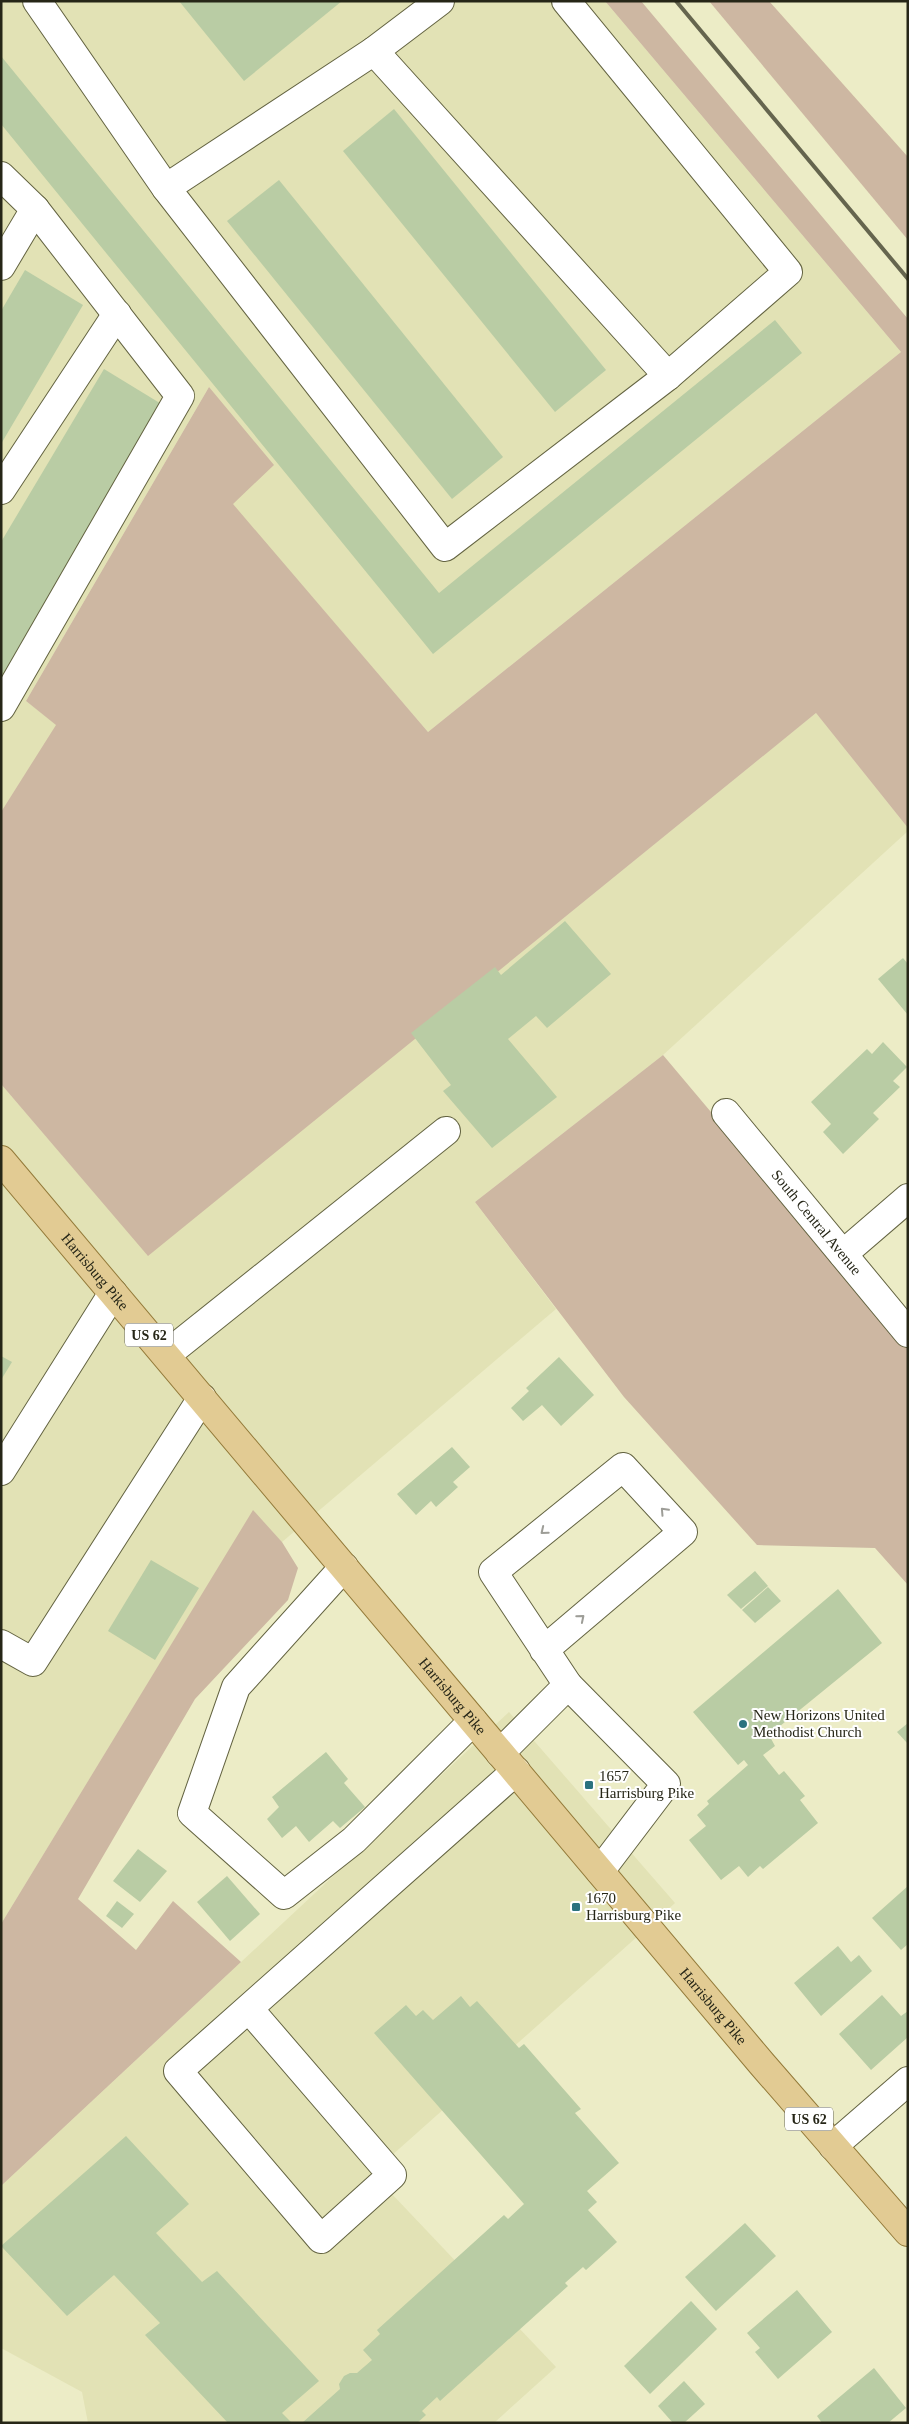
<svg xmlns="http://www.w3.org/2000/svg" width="909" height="2424" font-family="Georgia,serif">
  <rect width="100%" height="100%" fill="#ececc6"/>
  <g fill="#e2e2b5">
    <polygon points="1,1 605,1 901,352 428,732 232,504 209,387 26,701 57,725 1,812"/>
    <polygon points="816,713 908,828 908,831 663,1055 475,1202 556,1309 282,1542 253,1511 1,1924 1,1084 148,1255"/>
    <polygon points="509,1712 675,1903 372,2173 556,2367 494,2423 88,2423 82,2392 1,2348 1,2186"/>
  </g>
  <g fill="#cdb7a2">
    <polygon points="605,1 641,1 908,319 908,828 816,713 148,1256 1,1084 1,812 56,725 26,701 209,387 274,465 233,504 428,732 901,352"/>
    <polygon points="709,1 769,1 908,157 908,240"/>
    <polygon points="663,1055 908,1346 908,1585 875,1548 757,1545 624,1397 475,1202"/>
    <polygon points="253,1510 282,1542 298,1568 288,1600 195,1699 78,1899 136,1950 173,1901 241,1962 1,2186 1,1924"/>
  </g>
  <g fill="#b9cca4">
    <polygon points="179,1 342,1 244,81"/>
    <polygon points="1,56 439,593 775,320 802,353 433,654 1,124"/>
    <polygon points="394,109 606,370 555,412 343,151"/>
    <polygon points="279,180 503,457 452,499 227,221"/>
    <polygon points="25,270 83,305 1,444 1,311"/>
    <polygon points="104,369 163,405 1,679 1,542"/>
    <polygon points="565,921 611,974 547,1028 536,1016 508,1039 557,1097 492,1148 443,1091 451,1085 411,1033 495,967 501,975"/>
    <polygon points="903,958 908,964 908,1015 878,979"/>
    <polygon points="883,1042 907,1067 893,1081 900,1087 873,1113 879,1119 843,1154 823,1132 831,1124 811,1102 867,1049 872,1054"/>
    <polygon points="1,1356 12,1362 1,1380"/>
    <polygon points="559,1357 594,1395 561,1426 542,1405 523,1421 511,1408 529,1391 526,1388"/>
    <polygon points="452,1447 470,1467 453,1482 458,1487 436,1507 431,1501 416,1515 397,1494"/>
    <polygon points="151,1560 199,1588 155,1660 108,1631"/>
    <polygon points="755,1571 768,1586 741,1609 727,1595"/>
    <polygon points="768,1587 781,1601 755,1623 742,1610"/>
    <polygon points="838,1589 882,1643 769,1735 775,1746 763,1755 779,1775 784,1771 805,1796 800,1800 818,1823 763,1869 760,1866 748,1877 739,1866 721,1880 689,1840 706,1826 697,1815 709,1804 707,1801 748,1765 744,1760 738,1765 693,1712"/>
    <polygon points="908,1723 908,1744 897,1732"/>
    <polygon points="326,1752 348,1779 344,1783 365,1807 340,1828 333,1821 309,1842 296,1826 282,1838 267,1819 279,1807 272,1797"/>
    <polygon points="138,1849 167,1871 140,1902 113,1881"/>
    <polygon points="227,1876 260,1914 230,1941 197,1902"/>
    <polygon points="908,1886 908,1944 901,1950 872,1918"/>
    <polygon points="117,1901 134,1914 122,1928 106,1916"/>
    <polygon points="838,1946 851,1962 859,1955 872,1971 821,2016 794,1983"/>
    <polygon points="882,1995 901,2016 908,2011 908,2037 871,2070 839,2034"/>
    <polygon points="461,1996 470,2007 477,2001 519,2048 524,2044 581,2109 575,2113 619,2163 587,2191 597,2202 588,2210 617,2242 586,2270 583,2267 565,2283 568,2286 440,2401 437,2397 422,2411 426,2415 417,2423 302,2423 340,2389 339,2384 344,2376 350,2373 357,2373 372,2360 363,2350 380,2334 377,2330 504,2215 508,2219 524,2204 374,2033 406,2005 416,2016 423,2010 433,2020"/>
    <polygon points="126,2136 189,2204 156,2233 202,2282 217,2271 319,2381 282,2413 292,2423 228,2423 145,2335 160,2323 114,2275 67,2316 1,2246"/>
    <polygon points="745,2223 776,2256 716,2311 685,2277"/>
    <polygon points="797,2290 832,2332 778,2379 755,2352 760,2348 747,2333"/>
    <polygon points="691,2301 717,2329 650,2394 624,2366"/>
    <polygon points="874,2368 906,2408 888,2423 822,2423 817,2416"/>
    <polygon points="684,2381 705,2404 684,2423 673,2423 658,2406"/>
  </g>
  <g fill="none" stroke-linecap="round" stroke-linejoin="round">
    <g stroke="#636341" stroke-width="30">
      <g id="minor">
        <polyline points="37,1 166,188 445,547 668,376 788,272 566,1"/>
        <polyline points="440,1 374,51 668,376"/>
        <polyline points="1,176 35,209 180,396 1,707"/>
        <polyline points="166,188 374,51"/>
        <polyline points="1,266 35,209"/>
        <polyline points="1,490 117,314"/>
        <path id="s1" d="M726,1113L908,1333"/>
        <polyline points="843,1254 908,1198"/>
        <polyline points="166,1355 446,1131"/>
        <polyline points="1,1471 113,1293"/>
        <polyline points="344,1567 236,1687 192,1813 284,1895 354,1840 473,1721"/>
        <polyline points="1,1644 33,1662 202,1398"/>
        <polyline points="568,1685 666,1784 600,1871"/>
        <polyline points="500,1753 568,1685 493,1572 623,1467 683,1532 544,1650"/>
        <polyline points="249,2009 392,2175 321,2239 178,2071 516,1771"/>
        <polyline points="833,2146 908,2081"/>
      </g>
    </g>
    <g stroke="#937a39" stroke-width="30">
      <g id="major">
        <path id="s2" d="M1,1160L762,2064L908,2232"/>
      </g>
    </g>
    <use href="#minor" stroke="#fff" stroke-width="28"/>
    <use href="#major" stroke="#e2cb93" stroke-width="28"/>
    <polyline stroke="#65654e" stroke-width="4" points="676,1 908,279"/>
  </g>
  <defs><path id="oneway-chevron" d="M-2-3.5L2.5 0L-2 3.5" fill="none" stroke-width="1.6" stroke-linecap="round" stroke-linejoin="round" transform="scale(1.25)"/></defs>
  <g stroke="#9d9d97">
    <use href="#oneway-chevron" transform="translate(664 1511) rotate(-133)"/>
    <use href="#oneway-chevron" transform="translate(544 1531) rotate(141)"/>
    <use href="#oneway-chevron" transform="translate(581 1618) rotate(-40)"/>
  </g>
  <g fill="#2b727f" stroke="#fff" stroke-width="2">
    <circle cx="743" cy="1724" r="5"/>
    <rect x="584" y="1780" width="10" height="10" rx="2.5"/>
    <rect x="571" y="1902" width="10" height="10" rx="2.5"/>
  </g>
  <g text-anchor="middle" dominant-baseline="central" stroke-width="4" stroke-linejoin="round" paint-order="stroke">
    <g fill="#fff" stroke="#67675d" stroke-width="1">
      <rect x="125" y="1323.5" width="48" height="23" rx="4"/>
      <rect x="785" y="2107.5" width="48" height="23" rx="4"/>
    </g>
    <g font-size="14" font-weight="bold" fill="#262617">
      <text x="149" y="1335">US 62</text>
      <text x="809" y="2119">US 62</text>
    </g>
    <g font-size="15" fill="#262617" stroke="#fff">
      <text stroke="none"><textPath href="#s1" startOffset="142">South Central Avenue</textPath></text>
      <text stroke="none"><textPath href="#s2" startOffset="146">Harrisburg Pike</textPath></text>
      <text stroke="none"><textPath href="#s2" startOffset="701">Harrisburg Pike</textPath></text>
      <text stroke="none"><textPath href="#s2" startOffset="1106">Harrisburg Pike</textPath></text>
    </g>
    <g font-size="15" fill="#262617" stroke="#fff" text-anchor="start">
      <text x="753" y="1715">New Horizons United<tspan x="753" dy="17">Methodist Church</tspan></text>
      <text x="599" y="1776">1657<tspan x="599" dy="17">Harrisburg Pike</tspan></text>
      <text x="586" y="1898">1670<tspan x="586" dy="17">Harrisburg Pike</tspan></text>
    </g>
  </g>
  <rect width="909" height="2424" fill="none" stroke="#262617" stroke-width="5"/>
</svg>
